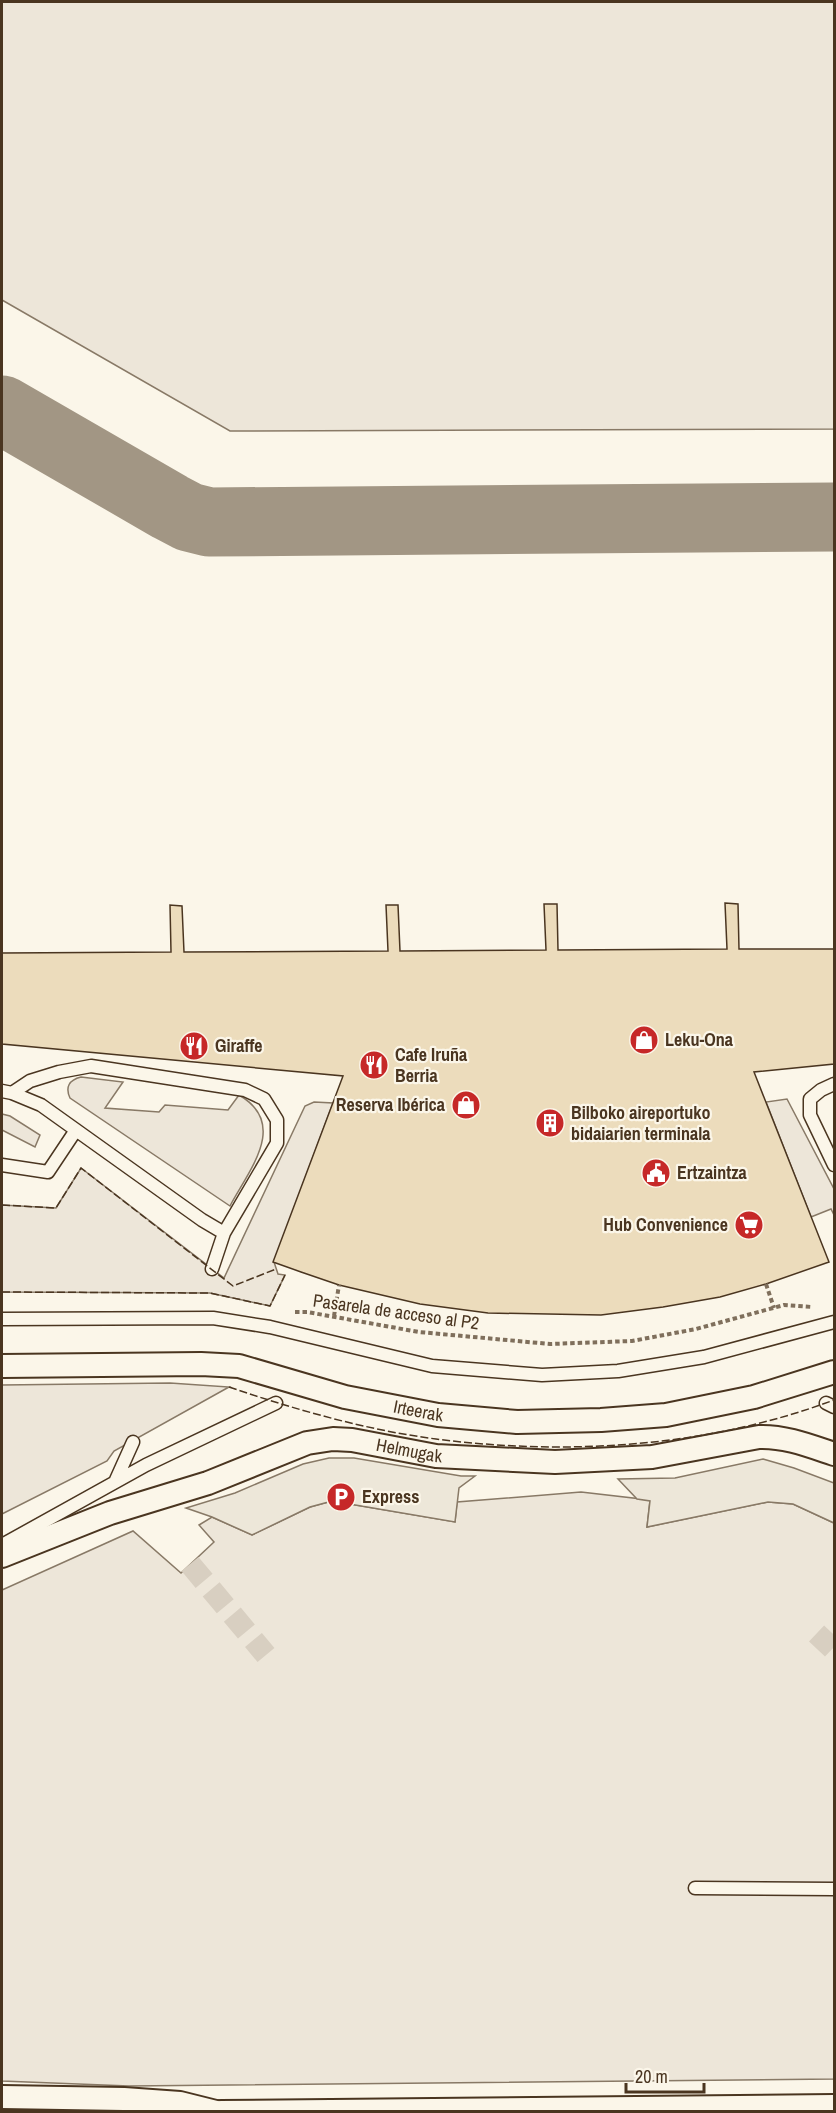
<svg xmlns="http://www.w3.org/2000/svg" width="836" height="2113" font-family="'Archivo Narrow',sans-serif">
  <rect width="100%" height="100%" fill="#fbf6e9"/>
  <path fill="#ede6d9" stroke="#887966" stroke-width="1.5" d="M2 2H834V429L230 431 2 300Z
    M81 1077 123 1082 105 1108 159 1112 165 1105 228 1110 239 1095C289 1124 249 1170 230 1206L70 1098C65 1087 69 1080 81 1077Z
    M787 1099 834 1189V1215L831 1209 811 1217 766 1102Z
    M314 1102 333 1103 274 1262 278 1274 285 1275 270 1306 210 1293 2 1292V1205L56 1208 81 1168 224 1278 305 1106Z
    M2 1114 10 1116 40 1135 35 1147 2 1130Z
    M170 1383 229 1387 114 1451 107 1461 2 1514V1385Z
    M581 1492 650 1500 647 1527 768 1502 793 1504 834 1523V2079L129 2086 2 2081V1590L133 1531 181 1573 214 1542 199 1525 212 1517 252 1535 310 1507 332 1501 455 1522 457 1502Z"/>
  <path fill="#ede7d9" stroke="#887966" stroke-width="1.5" d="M329 1458H354L461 1476H475L459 1488 455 1522 332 1501 310 1507 252 1535 212 1517 186 1508 235 1493 303 1464Z
    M763 1459 794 1468 834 1483V1523L793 1504 768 1502 647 1527 650 1501 637 1499 618 1479 675 1478Z"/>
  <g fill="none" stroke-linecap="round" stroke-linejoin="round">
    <path stroke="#a29684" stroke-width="69" d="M2 410 170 507 189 517 209 522 834 517"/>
  </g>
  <path fill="#ecdcbc" stroke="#4a3520" stroke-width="1.5" d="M725 903 738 904 739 949H834V1064L754 1072 829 1262 766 1284 720 1297 663 1307 601 1315 488 1313 420 1304 339 1285 301 1272 273 1262 343 1076 2 1044V953L171 952 170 905 182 906 184 952 388 951 386 905H398L400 951 546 950 544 904H557L558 950 727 949Z"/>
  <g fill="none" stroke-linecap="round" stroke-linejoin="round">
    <path stroke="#d8cfc1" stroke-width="22" stroke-dasharray="22 11" stroke-linecap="butt" d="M190 1564 266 1655
      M817 1649 834 1631"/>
    <g stroke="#4a3520" stroke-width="15">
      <path id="service" d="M834 1084 821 1090 810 1099V1115L834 1165
        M2 1091 12 1093 41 1105 202 1220 224 1233
        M12 1093 30 1081 59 1072 91 1066 245 1090 264 1099 277 1120V1143L224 1233 212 1269
        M2 1165 48 1172 76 1130
        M2 1319 213 1318 270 1327 432 1366 542 1375 618 1371 704 1357 834 1322
        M826 1403 834 1407
        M115 1482 133 1442
        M2 1545 146 1465 276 1403
        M695 1888 834 1889"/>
    </g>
    <g stroke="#4a3520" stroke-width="26">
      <g id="minor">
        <path id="s1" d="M2 1366 201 1364 239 1366 345 1397 438 1415 517 1422 601 1420 666 1415 754 1397 834 1372"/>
        <path id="s2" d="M2 1556 110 1513 208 1483 307 1443 333 1439 352 1440 436 1456 555 1462 652 1457 759 1437C785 1436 810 1446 834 1454"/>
        <path d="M2 2097 124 2099 180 2103 216 2112"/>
        <path d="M221 2112 834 2106"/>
      </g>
    </g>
    <path stroke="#7f6f5c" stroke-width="4" stroke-dasharray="4.5 3" stroke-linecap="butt" d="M766 1284 774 1308
      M295 1312H307L419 1332 550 1344 632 1341 696 1329 784 1305 812 1307
      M334 1316 339 1285"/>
    <use href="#service" stroke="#fbf6e9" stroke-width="12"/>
    <use href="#minor" stroke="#fbf6e9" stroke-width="22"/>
    <path stroke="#4a3520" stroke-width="1.5" stroke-dasharray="8 3" stroke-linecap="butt" d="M2 1205 56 1208 81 1168 233 1286 276 1269
      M2 1292 210 1293 270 1306 285 1275
      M229 1387C297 1410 366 1430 436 1439 569 1456 709 1447 834 1400"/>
  </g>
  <defs>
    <g id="shop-disc" transform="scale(1.5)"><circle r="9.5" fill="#c62828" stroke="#fbf6e9"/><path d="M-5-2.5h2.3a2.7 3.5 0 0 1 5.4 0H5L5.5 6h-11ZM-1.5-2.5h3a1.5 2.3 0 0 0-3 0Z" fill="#fff"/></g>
    <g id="restaurant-disc" transform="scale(1.5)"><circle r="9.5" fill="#c62828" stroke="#fbf6e9"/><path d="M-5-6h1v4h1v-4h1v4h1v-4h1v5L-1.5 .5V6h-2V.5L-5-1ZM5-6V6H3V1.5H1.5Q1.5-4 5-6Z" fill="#fff"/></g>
    <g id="building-disc" transform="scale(1.5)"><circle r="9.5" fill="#c62828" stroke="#fbf6e9"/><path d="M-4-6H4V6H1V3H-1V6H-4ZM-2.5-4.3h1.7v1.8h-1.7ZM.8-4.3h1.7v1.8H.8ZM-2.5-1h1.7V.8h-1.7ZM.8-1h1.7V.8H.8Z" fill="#fff"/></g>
    <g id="civic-disc" transform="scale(1.5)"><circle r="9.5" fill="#c62828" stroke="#fbf6e9"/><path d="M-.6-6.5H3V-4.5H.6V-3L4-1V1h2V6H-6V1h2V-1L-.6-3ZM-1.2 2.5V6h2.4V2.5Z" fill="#fff"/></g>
    <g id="supermarket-disc" transform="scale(1.5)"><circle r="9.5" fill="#c62828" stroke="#fbf6e9"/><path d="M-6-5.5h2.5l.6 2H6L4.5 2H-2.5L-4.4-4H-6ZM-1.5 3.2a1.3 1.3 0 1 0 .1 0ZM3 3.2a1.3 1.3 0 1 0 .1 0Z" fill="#fff"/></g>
    <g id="parking-disc" transform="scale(1.5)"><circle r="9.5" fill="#c62828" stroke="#fbf6e9"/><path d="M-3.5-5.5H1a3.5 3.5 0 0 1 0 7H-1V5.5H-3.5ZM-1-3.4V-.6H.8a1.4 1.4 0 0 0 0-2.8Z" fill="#fff"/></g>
  </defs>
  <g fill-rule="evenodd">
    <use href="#shop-disc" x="644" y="1040"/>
    <use href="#restaurant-disc" x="194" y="1046"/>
    <use href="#restaurant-disc" x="374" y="1065"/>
    <use href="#shop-disc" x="466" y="1105"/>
    <use href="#building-disc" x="550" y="1123"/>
    <use href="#civic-disc" x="656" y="1173"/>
    <use href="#supermarket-disc" x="749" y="1225"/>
    <use href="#parking-disc" x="341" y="1497"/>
  </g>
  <g text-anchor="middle" stroke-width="4.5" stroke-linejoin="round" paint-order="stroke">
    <g font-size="18" font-weight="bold" fill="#4a3520" stroke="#fbf6e9" text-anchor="start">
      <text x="665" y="1046">Leku-Ona</text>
      <text x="215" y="1052">Giraffe</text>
      <text x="395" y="1061">Cafe Iruña<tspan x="395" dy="21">Berria</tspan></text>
      <text x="445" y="1111" text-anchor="end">Reserva Ibérica</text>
      <text x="571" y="1119">Bilboko aireportuko<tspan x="571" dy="21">bidaiarien terminala</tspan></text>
      <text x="677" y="1179">Ertzaintza</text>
      <text x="728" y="1231" text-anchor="end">Hub Convenience</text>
      <text x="362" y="1503">Express</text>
    </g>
    <g font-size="18" fill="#4a3520" stroke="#fbf6e9">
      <text transform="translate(396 1312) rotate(8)" y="6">Pasarela de acceso al P2</text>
      <text dy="6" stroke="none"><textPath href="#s1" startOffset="422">Irteerak</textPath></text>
      <text dy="6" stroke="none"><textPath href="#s2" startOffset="429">Helmugak</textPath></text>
    </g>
  </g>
  <rect width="836" height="2113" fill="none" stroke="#4a3520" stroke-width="6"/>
  <path d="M626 2083v9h78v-9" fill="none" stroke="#4a3520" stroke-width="3"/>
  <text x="635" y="2083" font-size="18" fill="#4a3520" stroke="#fbf6e9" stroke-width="4.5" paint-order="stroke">20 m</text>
</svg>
